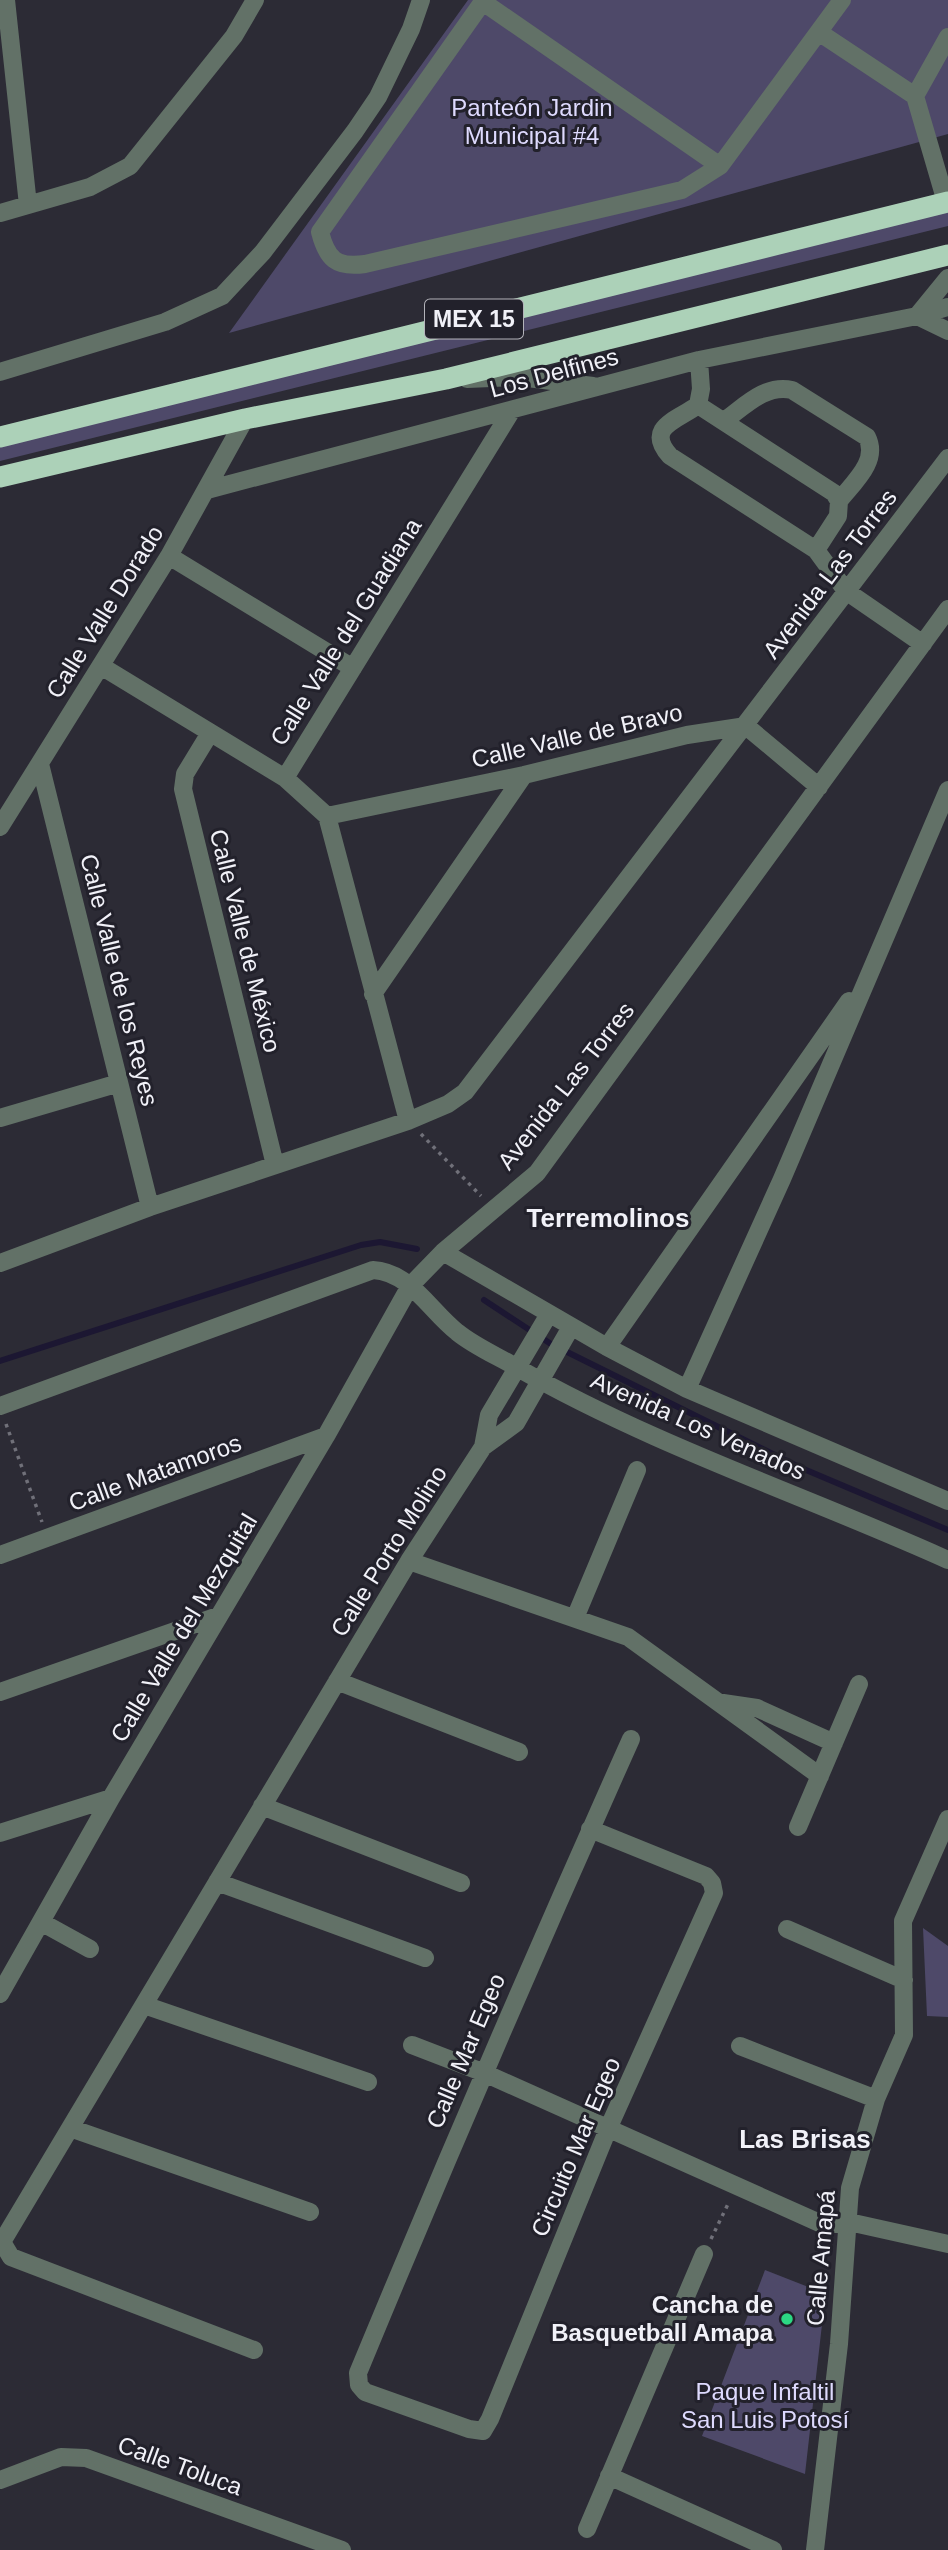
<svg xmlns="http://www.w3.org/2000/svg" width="948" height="2550" font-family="Arial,sans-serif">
  <rect width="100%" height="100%" fill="#2c2b35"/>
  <path fill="#4e4969" d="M468 0H948V134L229 333Z
    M948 208V226L0 461V441Z
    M923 1928 948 1946V2017L927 2016Z
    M765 2270 816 2290V2293L825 2298 805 2474 702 2436Z"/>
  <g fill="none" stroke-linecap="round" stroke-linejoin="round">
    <path stroke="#1c1732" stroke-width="6" d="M484 1300 551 1344 799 1467 948 1530
      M0 1361 361 1245 380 1242 417 1249"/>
    <path stroke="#707079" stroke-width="3.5" stroke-dasharray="3.5 5" stroke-linecap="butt" d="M421 1134 481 1196
      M6 1424 42 1522
      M711 2239 729 2202"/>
    <path stroke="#627167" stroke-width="18" d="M6 0 28 205
      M484 0 320 232C327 259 336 268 365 264L682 190 720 166 842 0
      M483 2 720 166
      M820 33 915 96
      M946 202 915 96 948 37
      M0 213 90 187 130 166 234 36 255 0
      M917 316 948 331
      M917 316 948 307
      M699 360 701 389 698 405C678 420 644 427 670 456L816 550 846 591 923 644
      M0 372 165 322 222 296 263 252 355 131 378 97 411 29 421 0
      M467 379 519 377 593 386
      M698 405 834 493 839 501 838 516 816 550
      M724 421C745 406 765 384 792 390L867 437C879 461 854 482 839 501
      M207 490 699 360 917 316 948 278
      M169 556 353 668
      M101 666 285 778
      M210 733 185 774 183 789 275 1165
      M40 764 150 1207
      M327 816 524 775 687 735 746 726 819 787
      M0 827 169 556 245 419
      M373 994 524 775
      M0 1118 119 1083
      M408 1121 327 816 285 778 512 410
      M443 1252 607 1347 687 1389 948 1501
      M0 1263 150 1207 408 1121 448 1104 465 1092 948 458
      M607 1347 849 1001
      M687 1389 782 1179 948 790
      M0 1406 373 1270C410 1272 430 1311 457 1332 474 1346 497 1356 516 1367 654 1446 804 1495 948 1560
      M483 1447 489 1415 549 1314
      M0 1555 326 1436
      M409 1561 628 1637 820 1776
      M575 1618 637 1470
      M337 1681 519 1752
      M0 1692 218 1616
      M723 1703 757 1708 834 1743
      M262 1806 461 1883
      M798 1827 859 1684
      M590 1829 706 1876 712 1883 714 1893 608 2129 490 2419 483 2431 469 2429 365 2392 359 2385 358 2373C446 2160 537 1949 631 1739
      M0 1833 111 1798
      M217 1882 425 1958
      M41 1922 90 1949
      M787 1929 904 1980
      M0 1994 111 1798 326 1436 410 1286 443 1252 537 1173 948 609
      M144 2005 368 2082
      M412 2045 482 2072 824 2225 849 2222 948 2244
      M740 2046 876 2099
      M70 2128 310 2212
      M254 2350 11 2257 2 2242 409 1561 483 1447 516 1423 571 1327
      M609 2476 773 2550
      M0 2480 61 2457 86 2458 342 2550
      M587 2529 704 2254
      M815 2550 839 2344 850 2188 876 2099 904 2035 903 1921 948 1819"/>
    <path stroke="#acd1b8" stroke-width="21" d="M0 437 948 202
      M0 477 245 419 446 379 948 255"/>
  </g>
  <circle fill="#2cd884" stroke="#22212b" stroke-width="2.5" cx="787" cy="2319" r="7"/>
  <g text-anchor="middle" stroke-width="6" stroke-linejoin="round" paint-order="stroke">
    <rect fill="#22212b" stroke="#b3b3ba" stroke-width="2" x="425" y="299.5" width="98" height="39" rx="5"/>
    <g font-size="23" font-weight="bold" fill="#f1f1f8">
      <text x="474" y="327">MEX 15</text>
    </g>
    <g font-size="24" fill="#dedafe" stroke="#22212b">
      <text x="532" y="116">Panteón Jardin<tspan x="532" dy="28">Municipal #4</tspan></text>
      <text x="765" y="2400">Paque Infaltil<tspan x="765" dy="28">San Luis Potosí</tspan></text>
    </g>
    <g font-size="24" fill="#f1f1f8" stroke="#22212b">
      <text transform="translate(554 373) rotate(-15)" y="8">Los Delfines</text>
      <text transform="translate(830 574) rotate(-53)" y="8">Avenida Las Torres</text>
      <text transform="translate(105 612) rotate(-58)" y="8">Calle Valle Dorado</text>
      <text transform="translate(346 632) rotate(-58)" y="8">Calle Valle del Guadiana</text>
      <text transform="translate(577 736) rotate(-13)" y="8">Calle Valle de Bravo</text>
      <text transform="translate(245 941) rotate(76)" y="8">Calle Valle de México</text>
      <text transform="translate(119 980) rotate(76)" y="8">Calle Valle de los Reyes</text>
      <text transform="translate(566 1086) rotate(-52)" y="8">Avenida Las Torres</text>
      <text transform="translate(698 1426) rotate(24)" y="8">Avenida Los Venados</text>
      <text transform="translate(155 1473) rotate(-20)" y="8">Calle Matamoros</text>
      <text transform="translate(389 1551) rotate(-58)" y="8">Calle Porto Molino</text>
      <text transform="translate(184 1628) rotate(-59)" y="8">Calle Valle del Mezquital</text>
      <text transform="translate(466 2051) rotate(-67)" y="8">Calle Mar Egeo</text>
      <text transform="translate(576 2147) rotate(-67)" y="8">Circuito Mar Egeo</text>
      <text transform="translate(821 2258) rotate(-85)" y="8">Calle Amapá</text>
      <text transform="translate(180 2466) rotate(20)" y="8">Calle Toluca</text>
    </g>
    <g font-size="24" font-weight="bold" fill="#f1f1f8" stroke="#22212b" text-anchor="end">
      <text x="773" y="2313">Cancha de<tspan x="773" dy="28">Basquetball Amapa</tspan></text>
    </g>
    <g font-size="26" font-weight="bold" fill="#f1f1f8" stroke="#22212b">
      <text x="608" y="1227">Terremolinos</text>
      <text x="805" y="2148">Las Brisas</text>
    </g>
  </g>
</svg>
